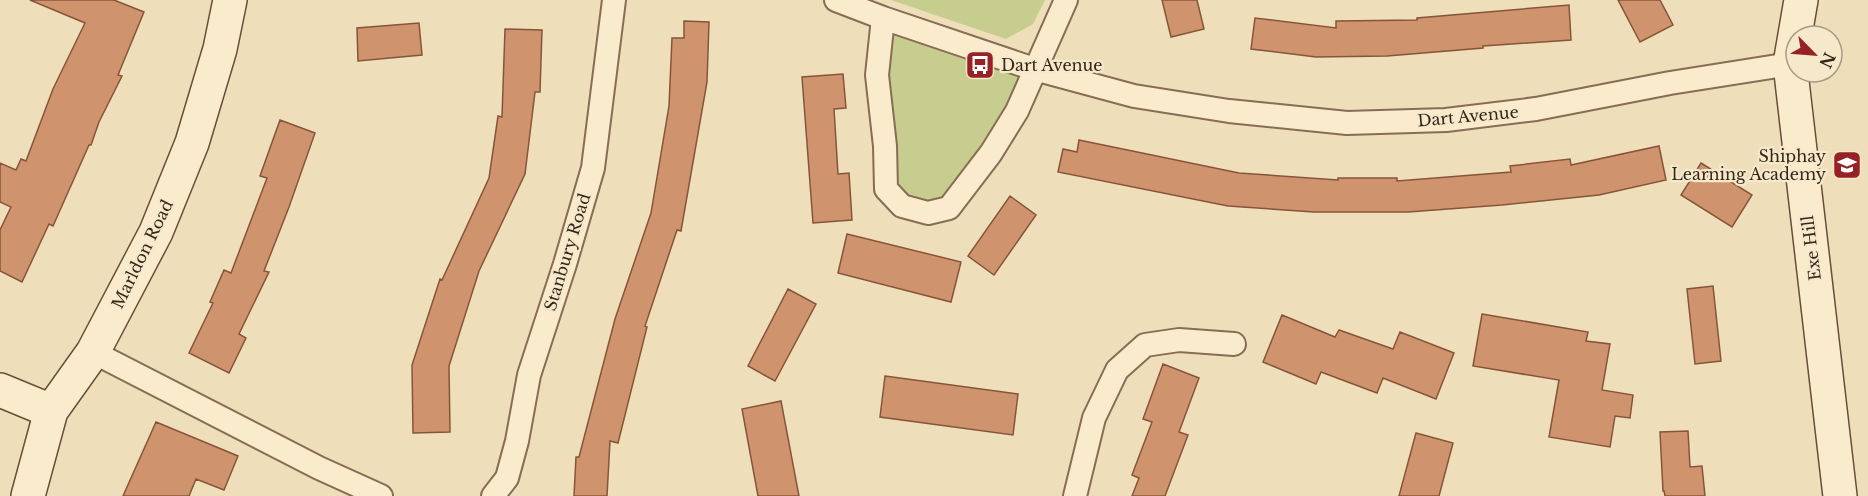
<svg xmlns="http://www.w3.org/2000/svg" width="1868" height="496" font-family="'Libre Baskerville',serif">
  <rect width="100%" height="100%" fill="#efdeba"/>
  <path fill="#c7cd8e" d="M891 0H1045L1033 24 1006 39Z
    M883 18 1034 69 991 153 928 213 886 189Z"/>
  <path fill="#cf946e" stroke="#865539" stroke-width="1.5" d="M30 0H114L144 12 118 75 122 76 99 122 91 145H89L53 226 49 224 22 282 0 271V230L11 207 0 202V163L16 170 21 159 26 161 53 89 85 23Z
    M1162 0H1197L1204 29 1171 37Z
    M1618 0H1660L1673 25 1640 42Z
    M1569 5 1571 40 1483 46V48L1387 56 1316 57 1251 49 1255 18 1336 28V21L1417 20V18Z
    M684 21 709 22 707 82 681 231 677 230 645 326 647 327 618 443 610 441 607 496H574L576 457H579L615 319 651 213 669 106 672 38H684Z
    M419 23 422 55 358 61 357 28Z
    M505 29 542 30 540 92H535L525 174 479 271 449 366 450 432 413 433 412 365 440 279 442 280 489 178 498 116 502 117Z
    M843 74 846 108 834 109 838 174 849 173 852 220 813 223 802 77Z
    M280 120 315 133 289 207 264 271 269 272 239 334 246 338 229 373 189 353 213 303 210 302 224 270 231 273 267 178 260 176Z
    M1079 140 1239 173 1338 180V178H1397V181L1511 172 1510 166 1570 159 1571 165 1659 146 1666 180 1599 195 1502 205 1408 212H1314L1228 206 1058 172 1063 149 1077 152Z
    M1701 163 1752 195 1732 227 1681 195Z
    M1010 196 1036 215 994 275 968 256Z
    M847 234 961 262 951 302 838 273Z
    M1713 286 1721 361 1695 364 1687 289Z
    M788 289 816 304 775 381 748 366Z
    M1482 314 1588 332 1586 341 1610 344 1602 390 1633 395 1630 418 1615 416 1610 447 1549 437 1559 380 1473 366Z
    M1282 315 1335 337 1339 330 1393 349 1400 332 1454 353 1436 399 1383 378 1377 393 1321 372 1316 384 1263 362Z
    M1163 364 1199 378 1179 432 1188 435 1165 496H1132L1139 478 1132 475 1152 422 1143 419Z
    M885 376 1018 394 1013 435 880 417Z
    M781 401 799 496H758L742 409Z
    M156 422 238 456 224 490 196 479 189 496H123Z
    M1688 431 1690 467 1702 466 1705 496H1665L1664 491H1663L1660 432Z
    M1416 433 1453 443 1439 496H1399Z"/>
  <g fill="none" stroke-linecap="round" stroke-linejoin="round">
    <g stroke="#866d54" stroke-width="26">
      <path id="street" d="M836 0 883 18 1034 69 1134 96 1229 111 1347 123 1446 120 1536 109 1670 83 1790 64
        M883 18 877 75 885 146 886 189 902 206 928 213 949 208 991 153 1017 111 1066 0
        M93 352 319 468 381 496
        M493 496 507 478 517 441 529 375 565 264 593 168 614 0
        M1075 496 1094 418 1117 370 1145 345 1179 340 1234 344"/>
    </g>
    <g stroke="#684e38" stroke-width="36">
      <path id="secondary" d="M1801 0 1790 64 1840 496
        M0 390 51 411
        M28 496 51 411 93 352 156 232 192 143 220 49 230 0"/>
    </g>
    <use href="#street" stroke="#faebcd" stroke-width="22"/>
    <use href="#secondary" stroke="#faebcd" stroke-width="33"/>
  </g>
  <defs>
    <g id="bus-square" transform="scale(1.5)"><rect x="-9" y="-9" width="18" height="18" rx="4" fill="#972226" stroke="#f6e8ca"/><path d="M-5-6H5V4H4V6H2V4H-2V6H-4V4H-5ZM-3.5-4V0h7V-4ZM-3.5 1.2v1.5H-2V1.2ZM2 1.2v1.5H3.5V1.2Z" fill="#fff"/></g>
    <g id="school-square" transform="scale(1.5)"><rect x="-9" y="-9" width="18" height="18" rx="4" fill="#972226" stroke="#f6e8ca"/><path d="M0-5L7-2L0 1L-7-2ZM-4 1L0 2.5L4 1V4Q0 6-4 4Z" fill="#fff"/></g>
  </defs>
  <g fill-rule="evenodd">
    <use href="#bus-square" x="980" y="65"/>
    <use href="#school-square" x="1847" y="165"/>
  </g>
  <g text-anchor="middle" stroke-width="4.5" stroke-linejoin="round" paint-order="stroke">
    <g font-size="16" fill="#34261a" stroke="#f6e8ca" text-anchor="start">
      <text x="1001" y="71">Dart Avenue</text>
      <text x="1826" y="162" text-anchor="end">Shiphay<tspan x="1826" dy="18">Learning Academy</tspan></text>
    </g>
    <g font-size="16" fill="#34261a" stroke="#f6e8ca">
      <text transform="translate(1468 116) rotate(-5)" y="6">Dart Avenue</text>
      <text transform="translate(1811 248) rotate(-97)" y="6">Exe Hill</text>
      <text transform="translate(567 252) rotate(-73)" y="6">Stanbury Road</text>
      <text transform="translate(142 254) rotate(-64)" y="6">Marldon Road</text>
    </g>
  </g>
  <g transform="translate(1814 54) rotate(115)"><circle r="28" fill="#f6e8ca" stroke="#a89a84" stroke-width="1.5"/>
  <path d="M0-4.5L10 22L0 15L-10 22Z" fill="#972226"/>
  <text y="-9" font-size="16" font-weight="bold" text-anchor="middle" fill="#34261a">N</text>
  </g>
</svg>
